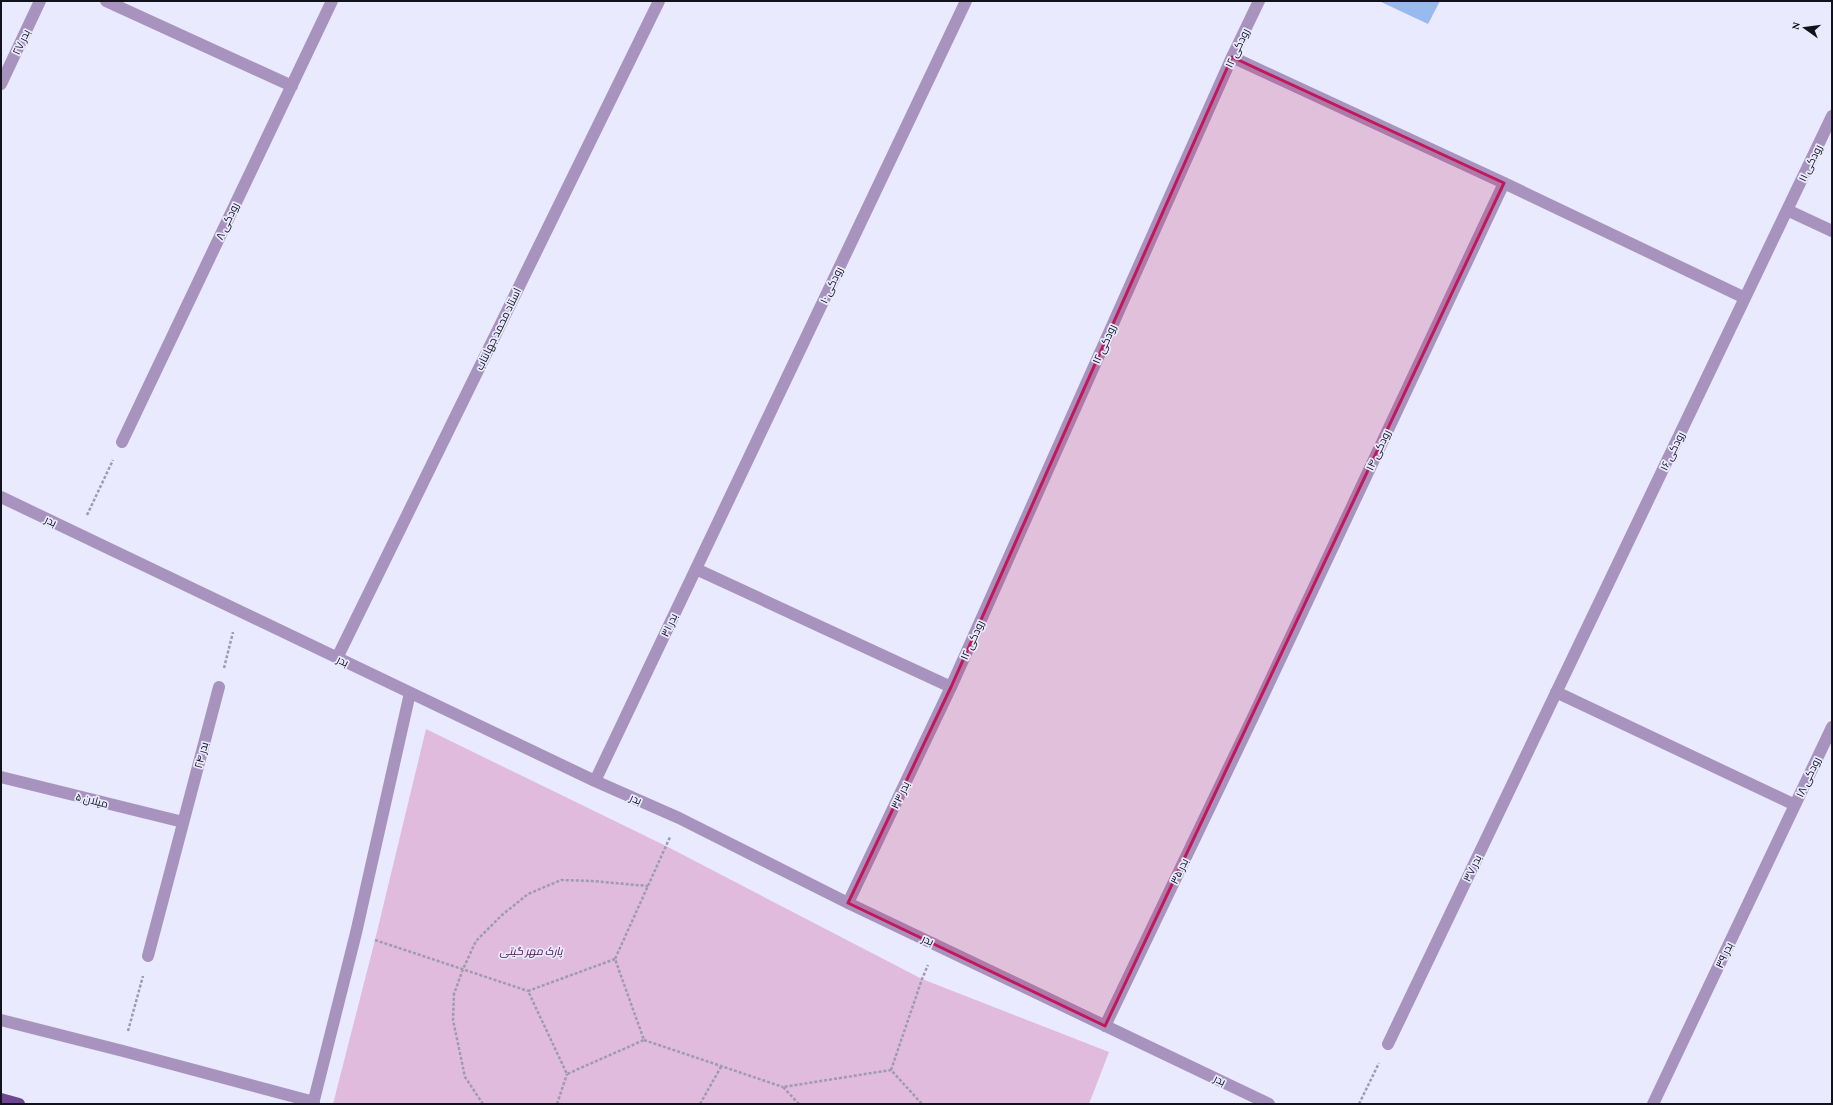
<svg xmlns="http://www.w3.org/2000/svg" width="1833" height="1105" font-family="'Crimson Pro',Cairo,serif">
  <rect width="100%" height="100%" fill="#e9eafd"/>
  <path fill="#e1bbdd" d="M426 729 666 846 922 979 1109 1052 1089 1104H333L375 940Z"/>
  <path fill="#99b9f1" d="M1379 1H1440L1428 24Z"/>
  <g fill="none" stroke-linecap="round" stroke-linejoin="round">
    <path stroke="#9c9cac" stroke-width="2.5" stroke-dasharray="3 2" stroke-linecap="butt" d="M87 515 113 460
      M224 668 233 632
      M375 940 528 991
      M615 959 528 991 567 1074 644 1040 615 959 670 837
      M128 1031 143 976
      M644 1040 783 1087
      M891 1070 922 979 928 965
      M483 1104 465 1077 453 1020 454 994 463 969 476 941 502 915 528 894 561 880 592 881 648 886
      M557 1104 567 1074
      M700 1104 722 1065
      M799 1104 783 1087 891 1070 922 1104
      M1359 1104 1379 1063"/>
    <path stroke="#a893be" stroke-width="12" d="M106 1 292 86
      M1232 57 1504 183 1745 298
      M1 84 40 1
      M1787 210 1832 231
      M122 442 332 1
      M1 497 595 781 679 818 848 903 1269 1104
      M696 569 951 687
      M337 658 659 1
      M1556 692 1795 805
      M1 777 183 822
      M595 781 966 1
      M848 903 951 687 1232 57 1259 1
      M148 956 219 687
      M1 1020 123 1051 314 1102
      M1105 1026 1253 717 1504 183
      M1388 1044 1832 116
      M313 1104 356 933 410 693
      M1653 1104 1832 727"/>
    <path stroke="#6f4693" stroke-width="12" d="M1 1099 19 1104"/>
  </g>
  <path fill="#c2185b" fill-opacity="0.2" stroke="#c2185b" stroke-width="3" stroke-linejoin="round" d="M1232 57 1504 183 1105 1026 848 903 951 687Z"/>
  <g text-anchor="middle" stroke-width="3.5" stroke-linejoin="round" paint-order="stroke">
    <g font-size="11" fill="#12121d" stroke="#e9eafd">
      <text transform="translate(21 42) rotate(-65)" y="4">بدر ۲۷</text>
      <text transform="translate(1237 48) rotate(-65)" y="4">رودکی ۱۲</text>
      <text transform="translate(1810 163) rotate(-64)" y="4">رودکی ۱۱</text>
      <text transform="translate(227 221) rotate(-65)" y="4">رودکی ۸</text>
      <text transform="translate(831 285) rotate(-65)" y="4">رودکی ۱۰</text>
      <text transform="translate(498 329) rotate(-64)" y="4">استاد محمد جهانتاب</text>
      <text transform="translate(1104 344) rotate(-66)" y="4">رودکی ۱۲</text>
      <text transform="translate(1378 450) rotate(-65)" y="4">رودکی ۱۴</text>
      <text transform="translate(1672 451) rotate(-64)" y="4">رودکی ۱۶</text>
      <text transform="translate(51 521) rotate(26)" y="4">بدر</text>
      <text transform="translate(669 625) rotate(-65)" y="4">بدر ۳۱</text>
      <text transform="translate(972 640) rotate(-66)" y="4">رودکی ۱۲</text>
      <text transform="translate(343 661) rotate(26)" y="4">بدر</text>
      <text transform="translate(201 755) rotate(-75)" y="4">بدر ۲۴</text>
      <text transform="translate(1808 777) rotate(-65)" y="4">رودکی ۱۸</text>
      <text transform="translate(900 795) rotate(-65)" y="4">بدر ۳۳</text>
      <text transform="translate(636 799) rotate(24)" y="4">بدر</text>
      <text transform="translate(92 800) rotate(14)" y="4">میلان ۵</text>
      <text transform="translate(1472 868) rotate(-64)" y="4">بدر ۳۷</text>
      <text transform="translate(1179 871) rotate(-64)" y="4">بدر ۳۵</text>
      <text transform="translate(928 940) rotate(25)" y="4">بدر</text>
      <text transform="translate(1724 955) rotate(-65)" y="4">بدر ۳۹</text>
      <text transform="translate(1220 1080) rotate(26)" y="4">بدر</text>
    </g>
    <g font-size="11" font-style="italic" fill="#4e114c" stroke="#e9eafd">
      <text x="531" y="955">پارک مهر گیتی</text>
    </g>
  </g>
  <rect width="1833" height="1105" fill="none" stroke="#12121d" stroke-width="4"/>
  <g transform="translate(1805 28) rotate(284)" stroke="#e9eafd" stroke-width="3" paint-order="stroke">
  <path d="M0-3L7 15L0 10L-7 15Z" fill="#12121d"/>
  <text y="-6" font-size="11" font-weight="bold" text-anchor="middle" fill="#12121d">N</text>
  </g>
</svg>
